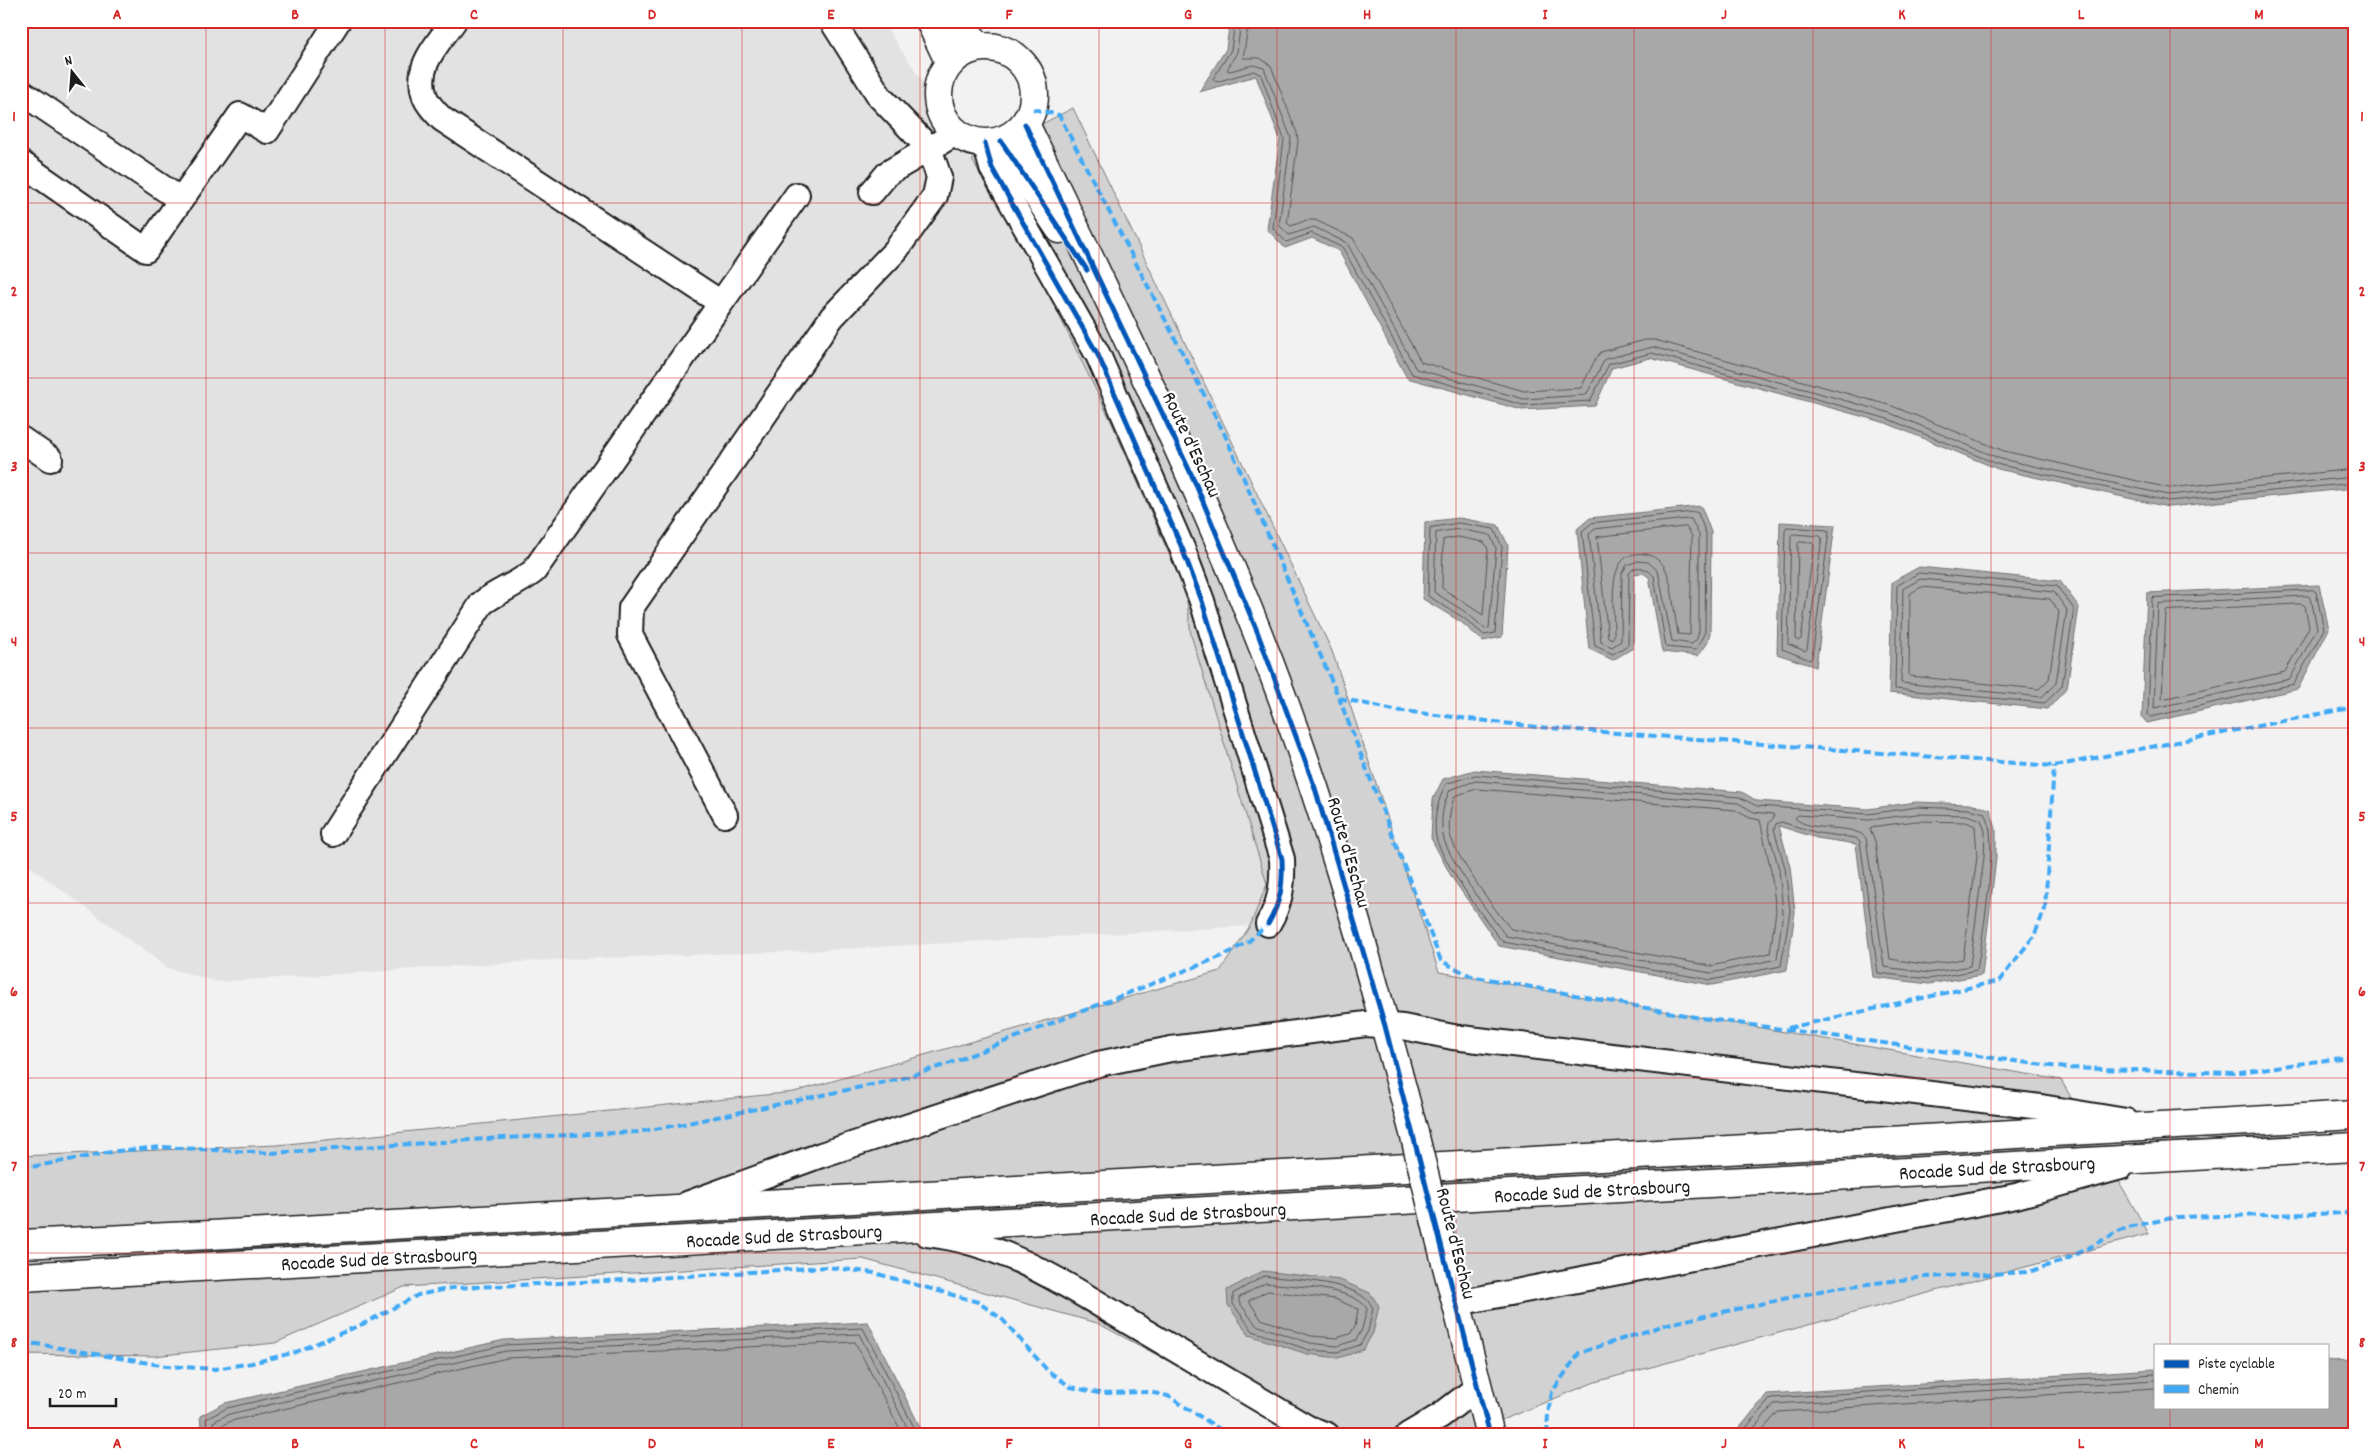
<svg xmlns="http://www.w3.org/2000/svg" width="2376" height="1456" font-family="Dekko,sans-serif">
  <rect width="100%" height="100%" fill="#f2f2f2"/>
  <filter id="ink" filterUnits="userSpaceOnUse"><feTurbulence type="fractalNoise" baseFrequency=".02" numOctaves="2"/><feDisplacementMap in="SourceGraphic" scale="10" xChannelSelector="R" yChannelSelector="G"/><feConvolveMatrix kernelMatrix="1 2 1 2 8 2 1 2 1" color-interpolation-filters="sRGB"/></filter>
  <g filter="url(#ink)">
    <path fill="#e2e2e2" d="M21 21H882L925 85 1029 254 1111 421 1186 593 1191 635 1267 884 1250 926 806 951 567 959 218 982 168 968 21 860Z"/>
    <path fill="#d2d2d2" stroke="#777" d="M1073 108 1332 651 1439 972 2061 1080 2149 1234 1595 1382 1465 1435H1308L1097 1323 863 1259 404 1287 275 1343 154 1356 21 1354V1156L277 1145 794 1092 1220 971 1250 926 1267 884 1191 635 1186 593 1111 421 1029 254 972 160Z"/>
    <path fill="#a8a8a8" stroke="#707070" d="M1230 21H2355V488L2168 507 1998 469 1886 423 1650 358 1612 368 1595 406 1522 410 1407 378 1339 251 1312 238 1285 248 1267 229 1280 139 1256 76 1199 92 1226 49Z
      M1701 506 1711 532 1710 633 1707 644 1698 656 1662 652 1649 577 1643 573 1634 574 1633 648 1613 660 1589 649 1577 529 1590 518Z
      M1459 518 1498 525 1508 545 1502 637 1483 641 1461 622 1423 599 1425 522Z
      M1780 522 1835 525 1816 667 1777 654Z
      M1919 567 2060 581 2079 607 2067 688 2048 709 1889 693 1892 582Z
      M2319 585 2329 629 2298 689 2147 723 2142 717 2147 593Z
      M1475 770 1742 792 1757 801 1868 809 1916 802 1969 804 1990 809 1996 829V858L1982 975 1929 984 1873 977 1856 844 1817 838 1779 826 1790 867 1795 912 1787 970 1712 985 1499 946 1451 876 1431 838 1433 799 1443 779Z
      M1263 1271 1340 1280 1370 1293 1379 1306 1373 1333 1363 1350 1338 1358 1307 1354 1249 1335 1228 1305 1227 1290Z
      M868 1322 924 1435H202L200 1416 225 1403 504 1340Z
      M2355 1360V1435H1734L1767 1394 2155 1369V1407H2327V1361Z"/>
    <g fill="none" stroke-linecap="round" stroke-linejoin="round">
      <path stroke="#545454" stroke-width="1" d="M1235 21 1231 50 1213 79 1216 82 1254 71 1261 75 1284 139 1273 228 1286 242 1312 233 1343 248 1412 374 1523 405 1590 401 1609 364 1652 353 1888 419 2000 465 2168 501 2355 483
        M1241 21 1237 52 1227 70 1230 71 1253 65 1264 68 1291 138 1279 225 1289 235 1314 227 1347 243 1416 369 1524 399 1586 395 1605 359 1653 347 1890 413 2001 459 2168 495 2355 477
        M1249 21 1243 58H1260L1271 66 1297 133 1298 141 1287 223 1291 226 1307 220H1315L1353 238 1421 362 1524 391 1581 388 1596 358 1601 352 1645 340H1655L1892 406 2004 451 2169 488 2355 469
        M1695 512 1698 513 1706 534 1705 632 1696 650 1666 647 1654 576C1647 568 1635 563 1629 574L1628 645 1613 654 1595 646 1582 531 1592 523Z
        M1691 519 1699 535V631L1697 639 1692 644 1672 641 1658 571 1648 562 1638 561 1627 565 1622 573 1621 641 1612 647 1601 642 1589 534 1595 529Z
        M1459 523 1494 529 1502 547 1495 633 1484 635 1464 618 1428 596 1430 528Z
        M1686 527 1692 536 1690 635 1678 634C1674 615 1673 586 1666 570 1663 562 1653 555 1645 554 1603 548 1615 610 1614 636L1612 639 1608 637 1597 537Z
        M1787 527 1827 530 1829 532 1812 657 1810 660 1782 649 1785 530Z
        M1459 529 1490 535 1496 548 1489 628 1485 629 1467 613 1434 592 1436 533Z
        M1793 534 1820 536 1822 538 1807 649 1805 651 1788 644 1791 536Z
        M1458 537 1484 542 1488 549 1483 615 1442 588 1443 540Z
        M1800 542 1812 543 1814 545 1801 639 1798 641 1796 639 1798 544Z
        M1919 573 2057 586 2074 609 2062 686 2045 703 1895 689 1897 586Z
        M1921 579 2054 592 2067 610 2056 683 2042 697 1901 683 1903 589Z
        M1922 587 2050 599 2059 612 2049 679 2039 689 1909 676 1910 594Z
        M2313 590 2316 592 2324 629 2294 684 2151 717 2148 715 2152 598Z
        M2308 596 2311 598 2317 628 2290 679 2154 708 2158 604Z
        M2302 604 2305 606 2309 627 2285 672 2162 699 2166 611Z
        M1476 775 1739 797 1757 806 1868 814 1917 807 1968 809 1985 813C2000 837 1982 939 1977 970L1929 979 1878 973 1860 841 1856 838 1818 833 1781 822 1776 824 1774 829 1785 868 1790 911 1781 966 1711 980 1503 942C1488 925 1440 858 1436 837 1433 820 1438 799 1446 784Z
        M1476 781 1738 803 1754 812 1773 814 1774 817 1769 823 1768 830 1779 869 1783 912 1777 959 1711 973 1506 936C1492 918 1445 855 1443 835 1440 820 1443 803 1450 790Z
        M1477 789 1735 810 1750 818 1760 820 1771 871 1776 911 1770 953 1711 966 1511 929C1496 912 1454 854 1450 834 1448 823 1450 806 1455 796Z
        M1917 814 1967 815 1981 820 1985 831 1984 857 1970 966 1929 973 1884 967 1866 838C1852 822 1811 834 1795 818L1798 815 1868 820Z
        M1917 821 1966 822 1975 826 1977 857 1963 959 1929 965 1890 959 1875 841 1870 829 1872 827Z
        M1265 1276C1293 1280 1360 1280 1373 1308L1368 1331 1360 1345 1337 1352 1309 1350 1253 1331 1233 1304V1294Z
        M1266 1283C1289 1286 1356 1287 1367 1309L1362 1329 1356 1340 1337 1346 1310 1343 1256 1325 1239 1302V1298Z
        M1268 1291 1335 1299 1358 1309 1355 1326 1350 1334 1336 1338 1311 1336 1261 1319 1249 1301Z
        M207 1435 206 1419 227 1408 505 1345 863 1328 918 1435
        M213 1435V1422L229 1414 506 1351 859 1334 911 1435
        M220 1435 221 1426 231 1421 507 1358 855 1342 903 1435
        M1740 1435 1771 1398 2155 1374
        M1748 1435 1774 1404 2155 1380
        M1758 1435 1778 1412 2155 1388"/>
      <g stroke="#1c1c1c" stroke-width="28">
        <path id="minor" d="M454 21C437 45 414 66 425 97 428 105 436 113 442 119L721 303 797 195
          M21 92 181 200
          M985 143 992 168 1098 355 1182 548 1202 601 1282 859C1283 884 1281 902 1268 924
          M21 163 146 250 240 115 267 131 338 21
          M872 192 888 173 956 133
          M21 439 50 459
          M725 815 630 635 631 608 832 317 896 250 935 196 939 177 929 148 880 97 832 21
          M333 834 482 603C498 591 518 584 534 571L721 303
          M687 1204 821 1155 1098 1064 1171 1049 1366 1024 1403 1027 1453 1037 2041 1107 2126 1121
          M927 1234C1004 1242 1070 1287 1134 1325 1192 1359 1250 1394 1308 1428L1327 1435
          M1457 1303 2016 1196 2121 1167
          M1408 1435 1440 1416 1478 1387"/>
      </g>
      <g stroke="#1c1c1c" stroke-width="31">
        <path id="major" d="M930 21 950 63
          M956 21 980 47
          M938 95a48 48 0 1 1 96 0a48 48 0 1 1-96 0Z
          M1025 124C1105 291 1187 457 1256 629 1322 793 1369 963 1414 1133
          M1001 141 1060 229
          M1439 1235 1490 1435"/>
      </g>
      <g stroke="#1c1c1c" stroke-width="31">
        <path id="highway" d="M21 1244 211 1235 2355 1115
          M21 1277 2355 1147"/>
      </g>
      <use href="#minor" stroke="#fff" stroke-width="24"/>
      <use href="#major" stroke="#fff" stroke-width="28"/>
      <use href="#highway" stroke="#fff" stroke-width="28"/>
      <g stroke="#1c1c1c" stroke-width="31" stroke-linecap="butt">
        <path id="major-bridge" d="M1414 1133 1439 1235"/>
      </g>
      <use href="#major-bridge" stroke="#fff" stroke-width="28"/>
      <path stroke="#3fa9f5" stroke-width="4" stroke-dasharray="8 4" stroke-linecap="butt" d="M1033 109 1059 115 1224 433 1339 698 1441 961 1471 976 1701 1018 2066 1068 2233 1073 2355 1056
        M1339 698 1394 710 1537 727 2054 766 2355 707
        M1788 1028 1999 981 2034 936 2045 909 2054 766
        M21 1169 117 1151 162 1147 271 1153 503 1138 638 1132 683 1124 900 1079 948 1064 1225 955 1249 941 1268 924
        M21 1344H37L166 1366 215 1369 252 1363 296 1352 365 1323 418 1295 452 1288 626 1280 827 1267 874 1273 978 1302 1003 1320 1048 1371 1071 1387 1098 1393 1149 1392 1168 1396 1229 1435
        M1547 1435 1548 1413 1552 1392 1579 1353 1668 1324 1834 1288 1925 1277 2029 1272 2069 1258 2128 1227 2177 1217 2355 1213"/>
      <g stroke="#fff" stroke-width="8">
        <path id="cycleway" d="M1025 124 1194 480 1257 631 1315 788 1385 1026 1490 1435
          M1001 141 1087 270
          M985 143 992 168 1098 355 1182 548 1202 601 1282 859C1283 884 1281 902 1268 924"/>
      </g>
      <use href="#cycleway" stroke="#0057b8" stroke-width="5"/>
    </g>
  </g>
  <path fill="none" stroke="#d62828" stroke-width="1" stroke-opacity="0.55" d="M206 21V1435M385 21V1435M563 21V1435M742 21V1435M920 21V1435M1099 21V1435M1277 21V1435M1456 21V1435M1634 21V1435M1813 21V1435M1991 21V1435M2170 21V1345M21 203H2355M21 378H2355M21 553H2355M21 728H2355M21 903H2355M21 1078H2355M21 1253H2355M2170 1407V1435"/>
  <g text-anchor="middle" stroke-width="4.5" stroke-linejoin="round" paint-order="stroke">
    <g font-size="20" fill="#1c1c1c" stroke="#fff">
      <text transform="translate(1193 444) rotate(65)" y="7">Route d'Eschau</text>
      <text transform="translate(1350 852) rotate(74)" y="7">Route d'Eschau</text>
      <text transform="translate(1997 1167) rotate(-3)" y="7">Rocade Sud de Strasbourg</text>
      <text transform="translate(1592 1190) rotate(-3)" y="7">Rocade Sud de Strasbourg</text>
      <text transform="translate(1188 1213) rotate(-3)" y="7">Rocade Sud de Strasbourg</text>
      <text transform="translate(784 1235) rotate(-3)" y="7">Rocade Sud de Strasbourg</text>
      <text transform="translate(1457 1243) rotate(76)" y="7">Route d'Eschau</text>
      <text transform="translate(379 1258) rotate(-3)" y="7">Rocade Sud de Strasbourg</text>
    </g>
  </g>
  <rect width="2376" height="1456" fill="none" stroke="#fff" stroke-width="55"/>
  <rect x="2154" y="1344" width="175" height="65" fill="#ffffff" stroke="#a4a4a4"/>
  <rect x="2164" y="1360" width="25" height="8" fill="#0057b8" stroke="#a4a4a4"/>
  <text x="2198" y="1368" font-size="15" fill="#1c1c1c">Piste cyclable</text>
  <rect x="2164" y="1385" width="25" height="8" fill="#3fa9f5" stroke="#a4a4a4"/>
  <text x="2198" y="1394" font-size="15" fill="#1c1c1c">Chemin</text>
  <g transform="translate(72 72) rotate(343)" stroke="#ffffff" stroke-width="4" paint-order="stroke">
  <path d="M0-4L9 19L0 12L-9 19Z" fill="#1c1c1c"/>
  <text y="-8" font-size="14" font-weight="bold" text-anchor="middle" fill="#1c1c1c">N</text>
  </g>
  <path d="M50 1398v8h66v-8" fill="none" stroke="#1c1c1c" stroke-width="2.5"/>
  <text x="58" y="1398" font-size="15" fill="#1c1c1c" stroke="#ffffff" stroke-width="4" paint-order="stroke">20 m</text>
  <rect x="28" y="28" width="2320" height="1400" fill="none" stroke="#d62828" stroke-width="2"/>
  <g font-size="16" text-anchor="middle" font-weight="bold" fill="#d62828">
    <text x="117" y="19">A</text>
    <text x="295" y="19">B</text>
    <text x="474" y="19">C</text>
    <text x="652" y="19">D</text>
    <text x="831" y="19">E</text>
    <text x="1009" y="19">F</text>
    <text x="1188" y="19">G</text>
    <text x="1367" y="19">H</text>
    <text x="1545" y="19">I</text>
    <text x="1724" y="19">J</text>
    <text x="1902" y="19">K</text>
    <text x="2081" y="19">L</text>
    <text x="2259" y="19">M</text>
    <text x="14" y="121">1</text>
    <text x="2362" y="121">1</text>
    <text x="14" y="296">2</text>
    <text x="2362" y="296">2</text>
    <text x="14" y="471">3</text>
    <text x="2362" y="471">3</text>
    <text x="14" y="646">4</text>
    <text x="2362" y="646">4</text>
    <text x="14" y="821">5</text>
    <text x="2362" y="821">5</text>
    <text x="14" y="996">6</text>
    <text x="2362" y="996">6</text>
    <text x="14" y="1171">7</text>
    <text x="2362" y="1171">7</text>
    <text x="14" y="1347">8</text>
    <text x="2362" y="1347">8</text>
    <text x="117" y="1448">A</text>
    <text x="295" y="1448">B</text>
    <text x="474" y="1448">C</text>
    <text x="652" y="1448">D</text>
    <text x="831" y="1448">E</text>
    <text x="1009" y="1448">F</text>
    <text x="1188" y="1448">G</text>
    <text x="1367" y="1448">H</text>
    <text x="1545" y="1448">I</text>
    <text x="1724" y="1448">J</text>
    <text x="1902" y="1448">K</text>
    <text x="2081" y="1448">L</text>
    <text x="2259" y="1448">M</text>
  </g>
</svg>
